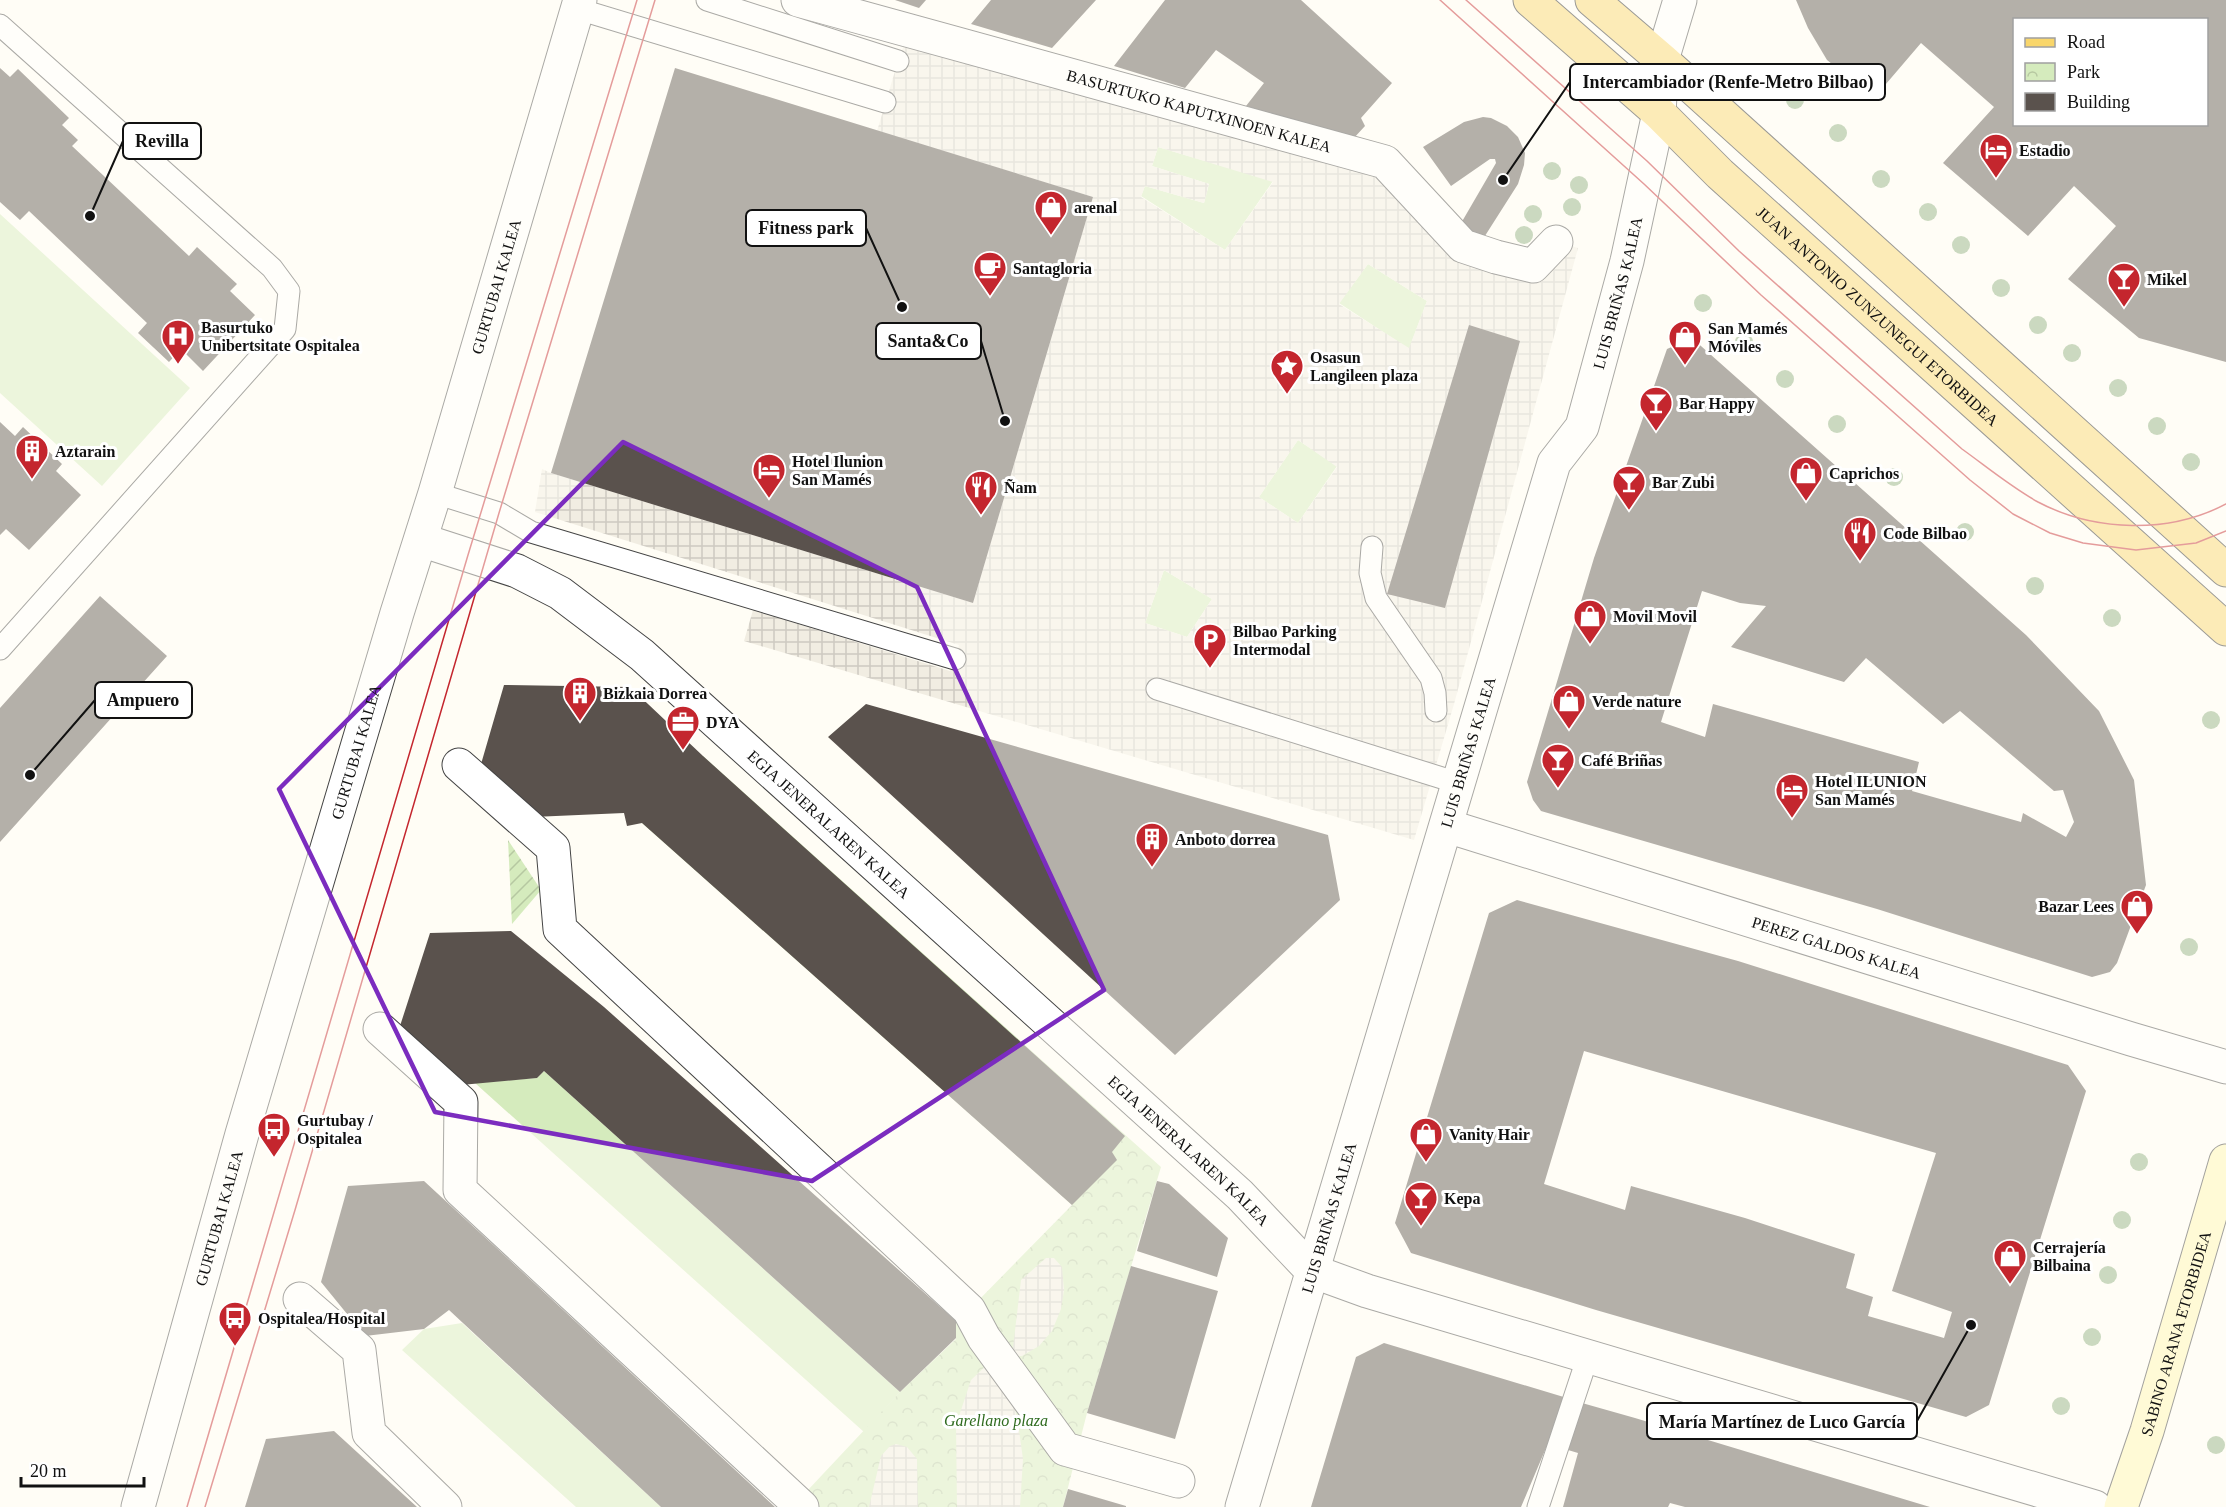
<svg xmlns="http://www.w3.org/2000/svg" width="2226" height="1507" font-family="'Times New Roman',serif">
  <defs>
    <pattern id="park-crowns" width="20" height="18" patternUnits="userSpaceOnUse" patternTransform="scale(1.5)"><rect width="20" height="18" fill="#d5ebbd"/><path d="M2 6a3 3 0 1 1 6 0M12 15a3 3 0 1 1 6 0" fill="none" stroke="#b6c8a1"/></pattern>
    <pattern id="garden-furrows" width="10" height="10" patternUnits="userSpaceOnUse" patternTransform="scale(1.5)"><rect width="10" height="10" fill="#d5ebbd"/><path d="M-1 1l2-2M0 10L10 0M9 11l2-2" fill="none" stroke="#b6c8a1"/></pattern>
    <pattern id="plaza-grid" width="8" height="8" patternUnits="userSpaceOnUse" patternTransform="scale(1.5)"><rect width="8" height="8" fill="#f1ede2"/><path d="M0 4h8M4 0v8" fill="none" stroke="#cecac1"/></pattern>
  </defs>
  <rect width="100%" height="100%" fill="#fffdf5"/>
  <path fill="#d5ebbd" d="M1158 147 1273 181 1225 250 1141 196 1145 186 1204 203 1209 184 1152 166Z
    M0 214 190 388 102 486 0 393Z
    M1368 264 1427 301 1409 349 1339 303Z
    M1298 440 1337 466 1298 523 1259 497Z
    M1164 570 1212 599 1187 637 1145 623Z
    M544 1071 900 1392 864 1432 475 1083 537 1078Z
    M462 1323 661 1507H576L402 1350 424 1329Z"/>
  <path fill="url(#park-crowns)" d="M703 756 1161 1167 1087 1413 1063 1507H792L900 1392 956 1339V1321L969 1310 1072 1205 642 823Z"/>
  <path fill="url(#garden-furrows)" d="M508 840 541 890 512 924Z"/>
  <path fill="url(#plaza-grid)" fill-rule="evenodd" d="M909 32 1385 162 1496 257 1556 242 1578 248 1454 704 1414 840 744 641 753 610 950 671 959 645 535 512 542 469 551 473 973 603 1093 197 877 131 898 61ZM1158 147 1273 182 1225 250 1141 197 1145 186 1204 203 1209 184 1152 166ZM1368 264 1427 301 1409 348 1339 304ZM1298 440 1337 467 1298 523 1259 497ZM1164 570 1212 599 1187 637 1145 623Z
    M1046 1258H1054L1062 1267 1064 1290 1061 1309 1052 1331 1039 1346 1022 1356H1012L1021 1280Z
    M990 1362 1013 1399 1018 1423 1023 1459 1020 1507H957L956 1425 971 1380Z
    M896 1444 907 1447 917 1459 918 1507H869L881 1456 890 1446Z"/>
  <path fill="#5a524d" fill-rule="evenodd" d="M895 0H926L919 8Z
    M991 0H1096L1052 48 971 24Z
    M1165 0H1301L1392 83 1361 118 1365 126 1353 139 1246 106 1264 83 1216 50 1185 88 1114 66Z
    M1796 0H2226V362L2139 338 2068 279 2116 226 2074 186 2028 236 1943 163 1994 107 1921 43 1874 98 1827 60 1808 28ZM2014 20H2206V124H2014Z
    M0 68 10 77 18 69 69 118 62 125 78 140 72 146 189 256 197 247 237 284 230 291 255 315 203 371 181 349 169 362 138 333 147 323 29 211 20 220 0 202Z
    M675 68 1093 197 973 603 551 473Z
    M1483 117 1491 118 1507 126 1518 137 1525 153 1524 165 1518 184 1483 239 1460 225 1496 163 1495 159H1490L1451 186 1423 147 1464 122Z
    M1469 325 1520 341 1445 608 1387 594Z
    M1692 338 2026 635 2099 711 2134 780 2146 885 2117 963 2110 972 2092 977 1877 909 1541 811 1533 800 1527 782 1594 558 1667 349ZM1702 591 1740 603 1766 606 1731 647 1844 682 1866 658 1943 724 1960 711 2054 791 2063 790 2074 822 2066 837 2023 813 2021 822 1912 791 1919 762 1713 704 1705 737 1661 722Z
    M0 422 15 436 23 427 62 464 56 471 81 495 29 550 6 529 0 535Z
    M100 596 167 656 0 842V708Z
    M504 685 630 687 703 756 1125 1136 1112 1152 1117 1160 1072 1205 642 823 627 826 624 813 533 817 479 771Z
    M866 704 1328 835 1340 900 1175 1055 828 737Z
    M1517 900 1738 961 2068 1065 2086 1091 1989 1405 1966 1417 1596 1310 1411 1253 1395 1223 1489 913ZM1584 1051 1936 1153 1892 1291 1952 1312 1944 1338 1868 1316 1873 1297 1846 1288 1855 1254 1745 1218 1631 1186 1625 1210 1544 1184Z
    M511 931 604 1007 956 1321V1338L900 1392 544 1071 537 1078 461 1085 400 1026 430 933Z
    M424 1181 502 1253 775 1507H661L449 1310 424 1329 365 1336 321 1282 348 1186Z
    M1157 1181 1169 1184 1228 1238 1217 1277 1137 1251Z
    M1131 1266 1218 1291 1175 1439 1087 1413Z
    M1384 1343 1567 1398 1521 1507H1311L1356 1357Z
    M1582 1403 1635 1418 1930 1507H1685L1670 1503 1668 1507H1563L1578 1453 1568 1450Z
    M334 1431 417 1507H245L266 1439Z
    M1068 1489 1126 1506V1507H1063Z"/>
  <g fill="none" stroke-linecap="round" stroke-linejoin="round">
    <g stroke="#444" stroke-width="23">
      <path id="lane" d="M707 0 898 61
        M578 9 885 102
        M0 25 272 268 289 291 285 329 0 649
        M435 493 499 513 531 532 955 659
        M1372 547 1370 573 1376 598 1431 678 1435 693 1436 711
        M1157 689 1458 783
        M1538 1507 1588 1356"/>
    </g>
    <g stroke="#444" stroke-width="35">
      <g id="street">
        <path id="s1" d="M798 0 1385 162 1463 246 1496 257 1533 266 1556 242"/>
        <path id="s2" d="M421 540 517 571 560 593 642 655 1240 1195 1312 1271 1367 1291 2095 1507"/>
        <path d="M459 765 553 848 560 929 969 1310 984 1338 1065 1449 1178 1481"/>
        <path id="s3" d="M1447 826 2131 1039 2226 1067"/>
        <path d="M380 1029 461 1102 460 1190 802 1507"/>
        <path d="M300 1299 359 1350 369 1433 445 1507"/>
        <path id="s4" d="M138 1507 242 1134 397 613 435 493 580 0"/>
        <path id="s5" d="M1242 1507 1554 463 1582 427 1627 261 1659 113 1662 60 1680 0"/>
      </g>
    </g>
    <g stroke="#333" stroke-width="35">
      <g id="secondary">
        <path id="s6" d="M2121 1507 2147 1431 2226 1161"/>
      </g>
    </g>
    <g stroke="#222" stroke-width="35">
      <g id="primary">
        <path id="s7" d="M1530 0 1659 113 1720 174 2226 629"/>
        <path d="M1592 0 1662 60 2226 570"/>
      </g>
    </g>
    <use href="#lane" stroke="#fff" stroke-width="21"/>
    <use href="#street" stroke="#fff" stroke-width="33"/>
    <use href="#secondary" stroke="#fff6b0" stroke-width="33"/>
    <use href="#primary" stroke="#f9d66b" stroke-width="33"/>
    <path stroke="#c4262e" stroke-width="1.5" d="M1440 0 1644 184 1761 295 1970 480 2013 514 2050 533 2083 543 2136 550 2196 543 2226 531
      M1466 0 1647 161 1739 251 1962 449C1987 467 2011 487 2038 502 2095 532 2169 534 2226 504
      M187 1507 468 555 637 0
      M205 1507 295 1210 499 513 655 0"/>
  </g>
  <g fill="#8dad7f">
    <circle cx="1795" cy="100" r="9"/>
    <circle cx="1838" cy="133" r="9"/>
    <circle cx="1552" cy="171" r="9"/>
    <circle cx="1881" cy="179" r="9"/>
    <circle cx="1579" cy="185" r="9"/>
    <circle cx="1572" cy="207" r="9"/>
    <circle cx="1928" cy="212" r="9"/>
    <circle cx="1533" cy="214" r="9"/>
    <circle cx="1524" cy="235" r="9"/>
    <circle cx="1961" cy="245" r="9"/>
    <circle cx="2001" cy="288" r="9"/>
    <circle cx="1703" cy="303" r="9"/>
    <circle cx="2038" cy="325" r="9"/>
    <circle cx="1744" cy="342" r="9"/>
    <circle cx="2072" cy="353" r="9"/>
    <circle cx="1785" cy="379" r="9"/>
    <circle cx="2118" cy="388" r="9"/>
    <circle cx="1837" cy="424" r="9"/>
    <circle cx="2157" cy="426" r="9"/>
    <circle cx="2191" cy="462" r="9"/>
    <circle cx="1894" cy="477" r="9"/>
    <circle cx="1965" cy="532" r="9"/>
    <circle cx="2035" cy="586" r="9"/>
    <circle cx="2112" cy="618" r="9"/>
    <circle cx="2211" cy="720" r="9"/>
    <circle cx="2189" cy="947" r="9"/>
    <circle cx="2139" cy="1162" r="9"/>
    <circle cx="2122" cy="1220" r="9"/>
    <circle cx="2108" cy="1275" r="9"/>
    <circle cx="2092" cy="1337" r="9"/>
    <circle cx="2061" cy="1406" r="9"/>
    <circle cx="2216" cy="1445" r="9"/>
  </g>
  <path d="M0 0H2226V1507H0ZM623 442 917 587 1104 990 812 1181 435 1112 279 789Z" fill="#fffdf5" fill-opacity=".55" fill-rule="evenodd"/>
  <path fill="none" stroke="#7b2cbf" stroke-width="4.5" stroke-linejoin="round" d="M623 442 917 587 1104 990 812 1181 435 1112 279 789Z"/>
  <defs>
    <g id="hotel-pin" transform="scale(1.725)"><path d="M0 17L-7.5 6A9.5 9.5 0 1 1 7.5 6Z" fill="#c4262e" stroke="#fff"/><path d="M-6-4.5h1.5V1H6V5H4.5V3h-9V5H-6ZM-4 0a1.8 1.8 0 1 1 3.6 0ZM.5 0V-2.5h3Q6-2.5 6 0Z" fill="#fff"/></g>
    <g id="shop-pin" transform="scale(1.725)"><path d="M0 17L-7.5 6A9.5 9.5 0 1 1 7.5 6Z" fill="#c4262e" stroke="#fff"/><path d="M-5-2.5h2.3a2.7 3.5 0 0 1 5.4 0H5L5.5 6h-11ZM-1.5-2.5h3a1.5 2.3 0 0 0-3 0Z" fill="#fff"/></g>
    <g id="cafe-pin" transform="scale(1.725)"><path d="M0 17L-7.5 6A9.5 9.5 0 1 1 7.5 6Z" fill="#c4262e" stroke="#fff"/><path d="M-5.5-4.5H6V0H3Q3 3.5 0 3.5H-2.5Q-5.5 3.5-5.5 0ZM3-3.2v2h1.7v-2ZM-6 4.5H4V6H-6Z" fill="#fff"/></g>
    <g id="bar-pin" transform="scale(1.725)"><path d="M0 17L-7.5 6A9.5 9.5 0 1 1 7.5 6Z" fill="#c4262e" stroke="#fff"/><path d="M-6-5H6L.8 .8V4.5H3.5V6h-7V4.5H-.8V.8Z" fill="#fff"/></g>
    <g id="hospital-pin" transform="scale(1.725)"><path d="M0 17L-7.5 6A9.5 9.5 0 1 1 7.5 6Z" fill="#c4262e" stroke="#fff"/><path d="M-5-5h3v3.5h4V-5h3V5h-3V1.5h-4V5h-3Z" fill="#fff"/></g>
    <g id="sight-pin" transform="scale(1.725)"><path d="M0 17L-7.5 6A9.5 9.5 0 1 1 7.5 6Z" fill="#c4262e" stroke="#fff"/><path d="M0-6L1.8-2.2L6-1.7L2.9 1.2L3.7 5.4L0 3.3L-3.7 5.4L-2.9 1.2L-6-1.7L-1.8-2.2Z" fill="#fff"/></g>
    <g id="building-pin" transform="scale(1.725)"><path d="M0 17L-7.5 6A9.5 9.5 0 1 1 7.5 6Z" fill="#c4262e" stroke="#fff"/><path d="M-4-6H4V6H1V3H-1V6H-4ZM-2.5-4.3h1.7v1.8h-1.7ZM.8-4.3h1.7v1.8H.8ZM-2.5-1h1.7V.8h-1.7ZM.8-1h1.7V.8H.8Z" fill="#fff"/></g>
    <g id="restaurant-pin" transform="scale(1.725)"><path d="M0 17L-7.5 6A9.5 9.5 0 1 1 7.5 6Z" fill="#c4262e" stroke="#fff"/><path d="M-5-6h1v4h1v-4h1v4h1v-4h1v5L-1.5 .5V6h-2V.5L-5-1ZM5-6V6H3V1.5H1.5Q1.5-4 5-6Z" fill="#fff"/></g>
    <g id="parking-pin" transform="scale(1.725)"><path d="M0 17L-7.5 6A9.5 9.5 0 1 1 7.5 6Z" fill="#c4262e" stroke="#fff"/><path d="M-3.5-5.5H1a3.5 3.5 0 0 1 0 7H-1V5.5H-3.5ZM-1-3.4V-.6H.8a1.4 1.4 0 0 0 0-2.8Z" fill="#fff"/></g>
    <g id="office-pin" transform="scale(1.725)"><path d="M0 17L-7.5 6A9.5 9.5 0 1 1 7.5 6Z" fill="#c4262e" stroke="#fff"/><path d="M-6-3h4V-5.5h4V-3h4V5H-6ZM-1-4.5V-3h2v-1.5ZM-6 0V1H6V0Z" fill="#fff"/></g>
    <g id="bus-pin" transform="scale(1.725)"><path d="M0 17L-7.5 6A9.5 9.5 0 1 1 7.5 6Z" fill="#c4262e" stroke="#fff"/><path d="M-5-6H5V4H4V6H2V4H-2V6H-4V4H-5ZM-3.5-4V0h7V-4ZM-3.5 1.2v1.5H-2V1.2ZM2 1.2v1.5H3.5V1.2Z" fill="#fff"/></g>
  </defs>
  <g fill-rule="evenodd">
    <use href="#hotel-pin" x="1996" y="150"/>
    <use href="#shop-pin" x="1051" y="207"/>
    <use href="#cafe-pin" x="990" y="268"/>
    <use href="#bar-pin" x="2124" y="279"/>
    <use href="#hospital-pin" x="178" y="336"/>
    <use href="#shop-pin" x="1685" y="337"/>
    <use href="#sight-pin" x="1287" y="366"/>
    <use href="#bar-pin" x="1656" y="403"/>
    <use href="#building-pin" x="32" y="451"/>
    <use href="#hotel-pin" x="769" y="470"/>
    <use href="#shop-pin" x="1806" y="473"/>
    <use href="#bar-pin" x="1629" y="482"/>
    <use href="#restaurant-pin" x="981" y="487"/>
    <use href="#restaurant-pin" x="1860" y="533"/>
    <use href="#shop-pin" x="1590" y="616"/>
    <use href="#parking-pin" x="1210" y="640"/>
    <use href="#building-pin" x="580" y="693"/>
    <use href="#shop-pin" x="1569" y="701"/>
    <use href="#office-pin" x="683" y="722"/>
    <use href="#bar-pin" x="1558" y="760"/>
    <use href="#hotel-pin" x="1792" y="790"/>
    <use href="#building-pin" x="1152" y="839"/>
    <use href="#shop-pin" x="2137" y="906"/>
    <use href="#bus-pin" x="274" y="1129"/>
    <use href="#shop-pin" x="1426" y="1134"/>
    <use href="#bar-pin" x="1421" y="1198"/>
    <use href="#shop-pin" x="2010" y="1256"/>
    <use href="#bus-pin" x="235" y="1318"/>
  </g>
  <g text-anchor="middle" stroke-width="6" stroke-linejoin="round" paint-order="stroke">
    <g font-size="16" fill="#111" stroke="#fff">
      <text dy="6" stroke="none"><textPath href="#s1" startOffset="416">BASURTUKO KAPUTXINOEN KALEA</textPath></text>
      <text dy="6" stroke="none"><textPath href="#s4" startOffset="1272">GURTUBAI KALEA</textPath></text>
      <text dy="6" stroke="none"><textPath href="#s5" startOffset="1274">LUIS BRIÑAS KALEA</textPath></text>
      <text dy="6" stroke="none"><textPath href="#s7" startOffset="470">JUAN ANTONIO ZUNZUNEGUI ETORBIDEA</textPath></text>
      <text dy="6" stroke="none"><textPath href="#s4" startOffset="786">GURTUBAI KALEA</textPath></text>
      <text dy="6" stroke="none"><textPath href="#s5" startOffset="788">LUIS BRIÑAS KALEA</textPath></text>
      <text dy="6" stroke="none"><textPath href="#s2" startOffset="504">EGIA JENERALAREN KALEA</textPath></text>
      <text dy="6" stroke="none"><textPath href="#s3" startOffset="408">PEREZ GALDOS KALEA</textPath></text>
      <text dy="6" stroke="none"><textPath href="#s2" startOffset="990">EGIA JENERALAREN KALEA</textPath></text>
      <text dy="6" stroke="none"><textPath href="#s5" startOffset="302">LUIS BRIÑAS KALEA</textPath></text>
      <text dy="6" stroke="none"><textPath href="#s4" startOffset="300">GURTUBAI KALEA</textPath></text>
      <text dy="6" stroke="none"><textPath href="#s6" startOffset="182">SABINO ARANA ETORBIDEA</textPath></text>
    </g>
    <g font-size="16" font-weight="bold" fill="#111" stroke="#fff" text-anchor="start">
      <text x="2019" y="156">Estadio</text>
      <text x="1074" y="213">arenal</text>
      <text x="1013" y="274">Santagloria</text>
      <text x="2147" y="285">Mikel</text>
      <text x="201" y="333">Basurtuko<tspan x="201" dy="18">Unibertsitate Ospitalea</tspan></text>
      <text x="1708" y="334">San Mamés<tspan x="1708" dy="18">Móviles</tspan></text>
      <text x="1310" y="363">Osasun<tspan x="1310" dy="18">Langileen plaza</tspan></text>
      <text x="1679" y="409">Bar Happy</text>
      <text x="55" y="457">Aztarain</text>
      <text x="792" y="467">Hotel Ilunion<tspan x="792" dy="18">San Mamés</tspan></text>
      <text x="1829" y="479">Caprichos</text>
      <text x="1652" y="488">Bar Zubi</text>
      <text x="1004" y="493">Ñam</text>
      <text x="1883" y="539">Code Bilbao</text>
      <text x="1613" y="622">Movil Movil</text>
      <text x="1233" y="637">Bilbao Parking<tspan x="1233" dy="18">Intermodal</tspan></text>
      <text x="603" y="699">Bizkaia Dorrea</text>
      <text x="1592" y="707">Verde nature</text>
      <text x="706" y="728">DYA</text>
      <text x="1581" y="766">Café Briñas</text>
      <text x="1815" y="787">Hotel ILUNION<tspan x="1815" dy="18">San Mamés</tspan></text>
      <text x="1175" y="845">Anboto dorrea</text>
      <text x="2114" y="912" text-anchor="end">Bazar Lees</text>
      <text x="297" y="1126">Gurtubay /<tspan x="297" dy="18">Ospitalea</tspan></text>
      <text x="1449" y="1140">Vanity Hair</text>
      <text x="1444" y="1204">Kepa</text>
      <text x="2033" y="1253">Cerrajería<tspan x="2033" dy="18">Bilbaina</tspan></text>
      <text x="258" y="1324">Ospitalea/Hospital</text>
    </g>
    <g font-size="16" font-style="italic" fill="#2f6b1f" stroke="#fff">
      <text x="996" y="1426">Garellano plaza</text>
    </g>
  </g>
  <path fill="none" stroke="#111" stroke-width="2" d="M1503 180L1570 82M90 216L123 141M902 307L866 228M1005 421L981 341M30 775L95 700M1971 1325L1917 1421"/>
  <g fill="#111" stroke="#fff" stroke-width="2">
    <circle cx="1503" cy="180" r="6"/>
    <circle cx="90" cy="216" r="6"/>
    <circle cx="902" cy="307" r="6"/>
    <circle cx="1005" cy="421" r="6"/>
    <circle cx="30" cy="775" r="6"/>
    <circle cx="1971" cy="1325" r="6"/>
  </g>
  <g fill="#fff" stroke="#111" stroke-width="2">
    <rect x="1570" y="64" width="315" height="36" rx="6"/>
    <rect x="123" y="123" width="78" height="36" rx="6"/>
    <rect x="746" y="210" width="120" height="36" rx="6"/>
    <rect x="876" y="323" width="105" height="36" rx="6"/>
    <rect x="95" y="682" width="97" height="36" rx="6"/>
    <rect x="1647" y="1403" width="270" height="36" rx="6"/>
  </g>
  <g font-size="18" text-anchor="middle" font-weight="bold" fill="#111">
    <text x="1728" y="88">Intercambiador (Renfe-Metro Bilbao)</text>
    <text x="162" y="147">Revilla</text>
    <text x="806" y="234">Fitness park</text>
    <text x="928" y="347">Santa&amp;Co</text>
    <text x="143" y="706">Ampuero</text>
    <text x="1782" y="1428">María Martínez de Luco García</text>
  </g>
  <rect x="2013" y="18" width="195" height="108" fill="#ffffff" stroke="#a0a0a0" stroke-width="1.5"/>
  <rect x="2025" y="38" width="30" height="9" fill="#f9d66b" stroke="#a0a0a0" stroke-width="1.5"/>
  <text x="2067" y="48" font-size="18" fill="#111111">Road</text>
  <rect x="2025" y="63" width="30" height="18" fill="url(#park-crowns)" stroke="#a0a0a0" stroke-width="1.5"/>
  <text x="2067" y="78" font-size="18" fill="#111111">Park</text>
  <rect x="2025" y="93" width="30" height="18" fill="#5a524d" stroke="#a0a0a0" stroke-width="1.5"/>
  <text x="2067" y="108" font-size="18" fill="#111111">Building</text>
  <path d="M21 1477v9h123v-9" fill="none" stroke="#111111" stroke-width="3"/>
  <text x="30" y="1477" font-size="18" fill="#111111" stroke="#ffffff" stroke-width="4.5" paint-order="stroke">20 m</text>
</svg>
